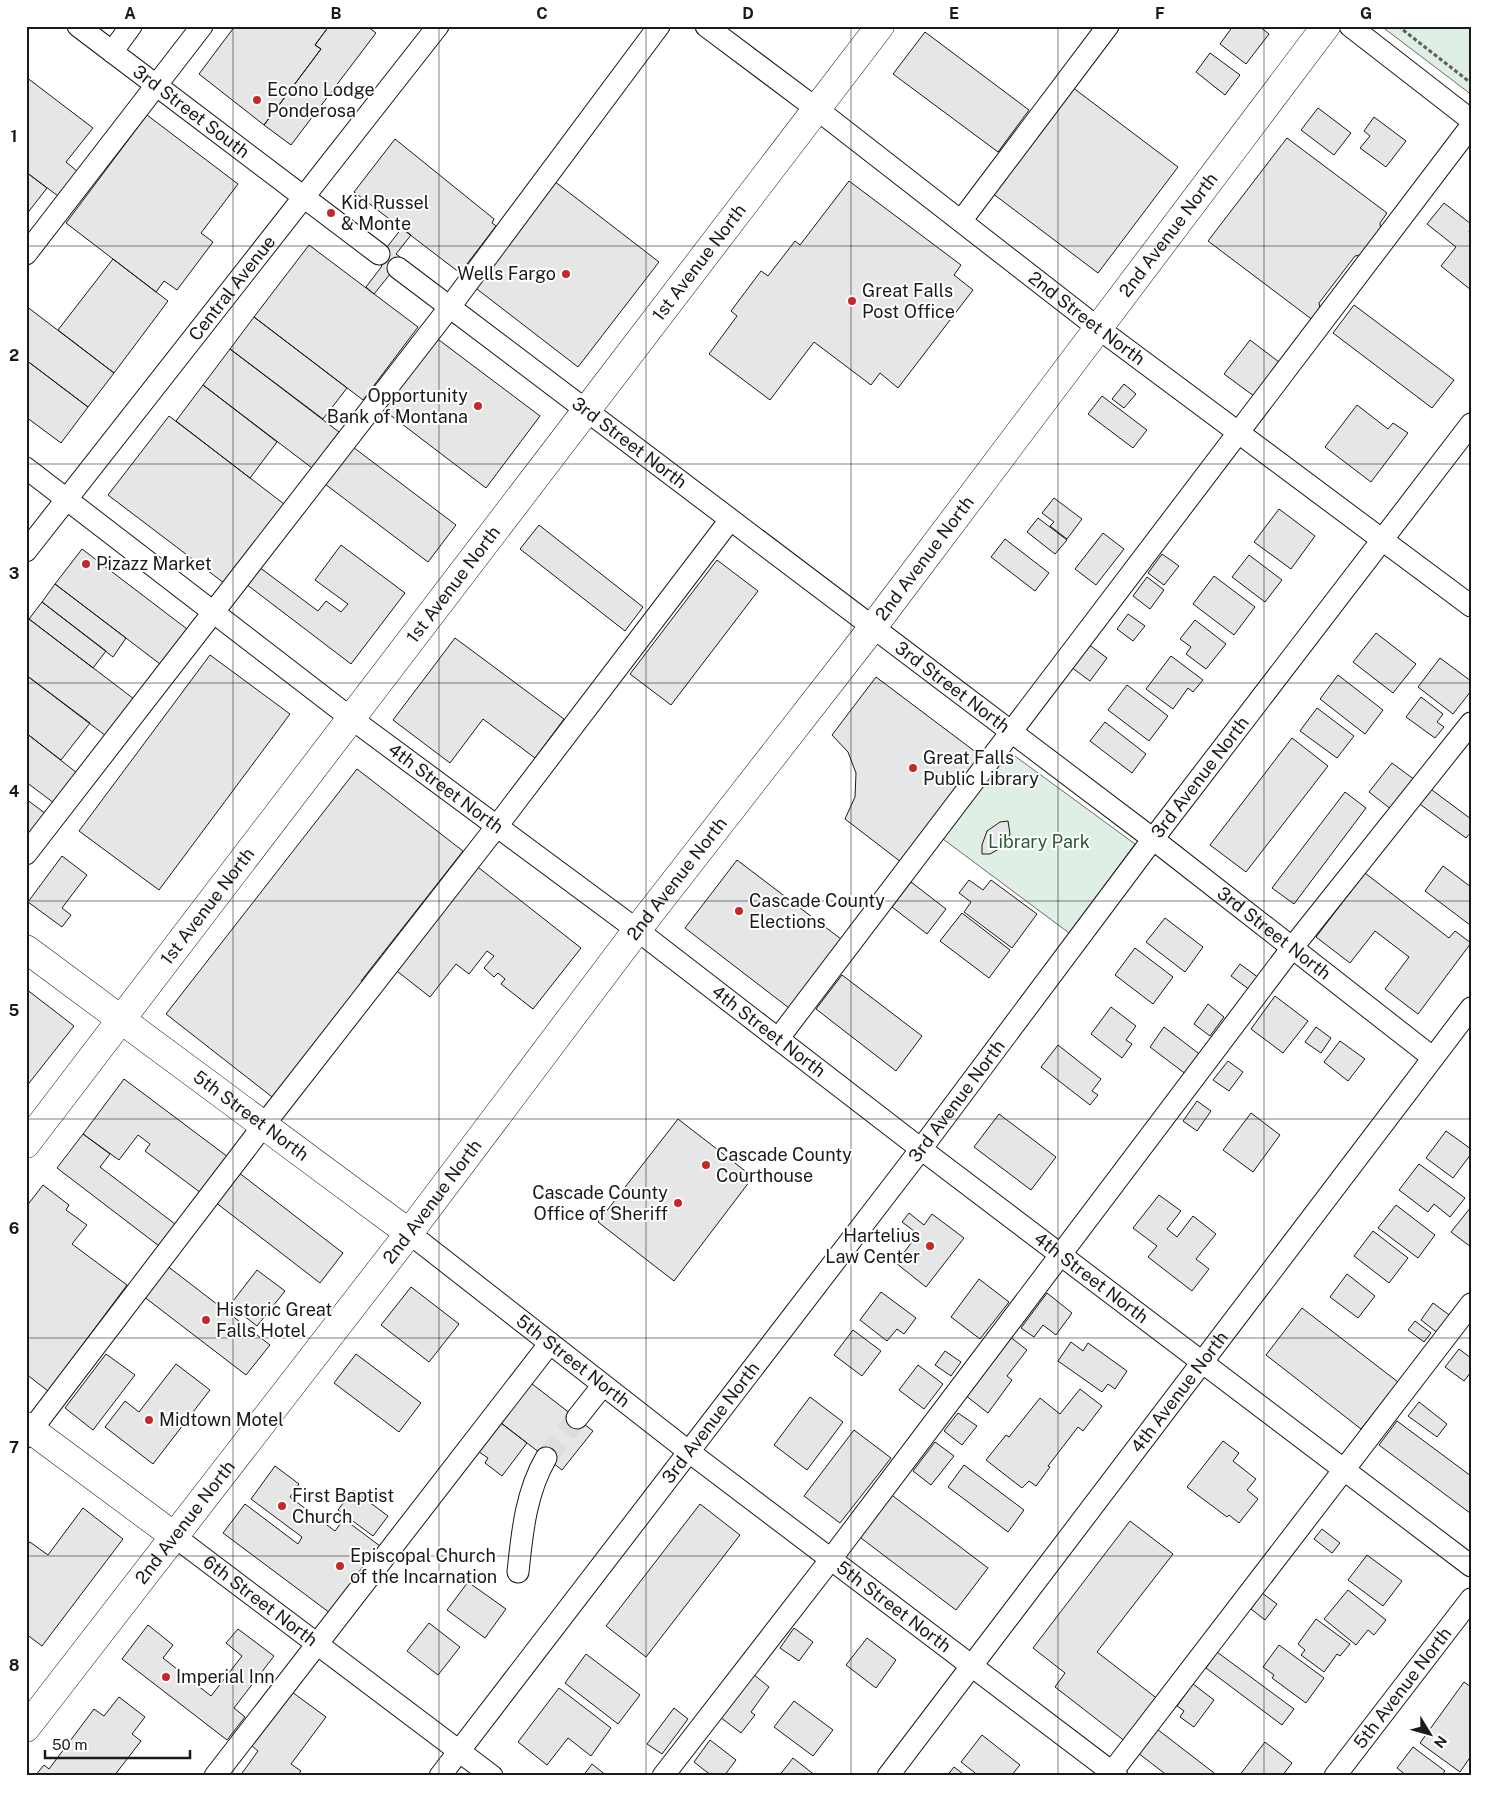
<svg xmlns="http://www.w3.org/2000/svg" width="1497" height="1802" font-family="'Public Sans',sans-serif">
  <rect width="100%" height="100%" fill="#fff"/>
  <path fill="#e0efe3" stroke="#6a6a6a" d="M1381 26H1471V95L1468 92Z
    M1008 751 1135 844 1069 933 943 839Z"/>
  <path fill="#e6e6e6" stroke="#1a1a1a" d="M235 26H329L315 45 321 49 264 125 199 74Z
    M329 26H367L376 33 291 145 264 125 321 49 315 45Z
    M1233 26H1259L1269 34 1246 64 1220 44Z
    M925 32 1029 110 998 152 893 74Z
    M1210 53 1240 75 1225 95 1196 72Z
    M26 77 93 128 66 162 77 171 58 196 26 172Z
    M1072 87 1178 167 1098 273 992 193Z
    M1318 108 1351 133 1334 155 1301 130Z
    M147 115 238 184 201 233 213 242 177 290 164 281 156 292 66 223Z
    M1374 117 1406 141 1386 167 1360 148 1370 136 1364 131Z
    M1287 138 1387 213 1380 223 1381 234 1366 254 1355 256 1319 303 1321 313 1314 321 1208 241Z
    M395 139 494 219 492 223 496 226 460 273 354 192Z
    M26 172 47 188 26 215Z
    M554 181 659 262 578 367 473 286Z
    M849 181 961 265 954 275 973 290 898 388 880 373 871 385 814 342 770 400 709 354 737 316 731 311 761 271 768 276 795 241 800 245Z
    M1444 203 1471 224 1469 232 1471 233V290L1441 266 1456 247 1427 224Z
    M402 228 411 235 396 254 404 260 391 273 374 294 366 287 382 266 374 260 385 246 387 247Z
    M309 245 418 327 363 400 254 317Z
    M113 259 168 301 114 373 58 330Z
    M1354 305 1454 380 1432 408 1333 333Z
    M26 306 114 373 88 407 26 360Z
    M254 317 347 388 323 419 230 349Z
    M435 337 540 416 486 488 381 408Z
    M1250 340 1283 365 1258 399 1224 374Z
    M230 349 339 432 312 468 203 385Z
    M26 360 88 407 61 443 26 417Z
    M1124 384 1136 394 1124 408 1112 399Z
    M203 385 277 442 250 478 176 421Z
    M1102 396 1147 430 1133 448 1088 414Z
    M1357 405 1388 429 1393 423 1408 433 1371 482 1325 447Z
    M169 416 284 504 224 583 108 495Z
    M349 444 456 525 428 562 321 481Z
    M1054 498 1082 519 1067 539 1050 526 1054 522 1042 513Z
    M1279 509 1315 536 1291 569 1254 542Z
    M1038 518 1067 540 1055 554 1027 532Z
    M539 525 643 607 625 631 520 549Z
    M1103 533 1124 549 1096 585 1075 569Z
    M1005 539 1049 573 1035 591 991 557Z
    M341 545 405 593 351 664 246 584 259 567 318 611 326 601 341 612 348 604 315 580Z
    M82 549 187 629 160 664 55 584Z
    M1162 554 1179 566 1164 585 1148 573Z
    M1249 555 1282 580 1265 602 1232 577Z
    M717 560 758 591 671 705 630 674Z
    M1214 576 1255 607 1234 635 1193 604Z
    M1147 577 1164 590 1150 609 1133 596Z
    M55 584 126 638 113 657 42 602Z
    M42 602 106 651 93 668 29 619Z
    M1128 614 1145 626 1133 641 1117 629Z
    M29 619 134 699 106 736 26 675V623Z
    M1195 620 1226 644 1206 669 1186 654 1191 647 1180 639Z
    M1376 633 1416 664 1393 693 1353 662Z
    M455 638 564 719 535 758 483 719 450 763 393 720Z
    M1088 644 1107 658 1090 681 1071 667Z
    M210 655 290 714 159 890 79 831Z
    M1171 656 1203 680 1193 692 1188 688 1173 709 1146 689Z
    M1440 658 1471 681V691L1453 714 1418 687Z
    M26 675 90 723 61 760 26 733Z
    M1338 675 1383 710 1365 734 1320 699Z
    M876 677 981 756 901 862 845 819 855 797 856 773 848 752 832 735Z
    M1127 685 1168 716 1149 741 1108 710Z
    M1421 697 1443 714 1437 722 1444 727 1435 738 1406 717Z
    M1317 708 1354 736 1337 758 1300 731Z
    M1105 722 1146 754 1132 773 1090 741Z
    M26 733 77 773 54 803 26 782Z
    M1292 738 1328 766 1246 872 1210 845Z
    M1392 763 1415 780 1392 810 1369 792Z
    M357 769 463 851 361 981 366 985 276 1100 166 1014Z
    M1428 787 1471 819V832L1466 838 1417 802Z
    M1345 792 1366 808 1294 904 1272 888Z
    M26 799 46 814 26 840Z
    M1008 821 1010 834 1004 846 990 854H982V845L987 831 1000 822Z
    M62 856 87 875 62 908 71 915 62 927 28 902Z
    M737 860 841 939 789 1008 685 928Z
    M474 864 581 948 533 1009 501 984 505 979 498 973 494 977 484 968 494 956 487 951 469 974 456 964 430 997 393 968Z
    M1443 866 1471 887 1470 925 1425 891Z
    M1365 873 1449 938 1455 931 1471 943 1418 1014 1385 989 1409 957 1375 931 1350 963 1316 937Z
    M969 880 983 890 991 880 1037 914 1012 948 964 912 971 902 959 893Z
    M911 882 946 909 927 934 892 907Z
    M962 913 1010 950 989 978 940 941Z
    M1165 918 1203 947 1185 972 1146 942Z
    M1135 948 1173 977 1153 1004 1115 975Z
    M1240 964 1259 978 1250 990 1231 976Z
    M842 975 922 1036 896 1071 816 1009Z
    M26 989 74 1026 26 1087Z
    M1275 996 1308 1021 1283 1053 1251 1029Z
    M1208 1004 1224 1017 1210 1036 1194 1024Z
    M1111 1007 1136 1026 1126 1040 1132 1044 1122 1058 1091 1034Z
    M1164 1027 1202 1056 1187 1075 1150 1047Z
    M1316 1027 1331 1038 1321 1053 1305 1042Z
    M1340 1041 1365 1059 1348 1081 1324 1062Z
    M1058 1045 1101 1079 1092 1091 1098 1095 1090 1105 1041 1067Z
    M1228 1061 1243 1072 1229 1091 1213 1080Z
    M124 1079 232 1160 205 1196 145 1151 150 1144 138 1135 119 1160 83 1134Z
    M1197 1101 1211 1111 1197 1131 1183 1121Z
    M1251 1113 1280 1135 1253 1172 1223 1150Z
    M999 1114 1056 1157 1031 1190 974 1147Z
    M678 1119 753 1177 674 1281 598 1222Z
    M1446 1131 1471 1149V1154L1453 1178 1426 1158Z
    M83 1134 110 1154 100 1167 179 1227 163 1249 57 1168Z
    M1419 1164 1465 1198 1450 1217 1434 1204 1428 1212 1399 1190Z
    M238 1172 343 1253 320 1283 215 1202Z
    M43 1185 69 1205 66 1210 87 1225 72 1244 127 1285 48 1391 26 1374V1354L29 1350 26 1348V1207Z
    M1159 1195 1181 1211 1167 1229 1177 1237 1193 1216 1216 1234 1196 1259 1209 1269 1192 1291 1148 1257 1157 1246 1133 1228Z
    M1396 1205 1435 1235 1418 1258 1378 1228Z
    M1471 1207V1247L1451 1232Z
    M909 1213 924 1225 932 1214 964 1238 926 1287 896 1263 918 1234 902 1222Z
    M1373 1231 1408 1258 1389 1283 1354 1256Z
    M166 1265 270 1345 246 1375 143 1296Z
    M257 1270 285 1291 257 1326 230 1305Z
    M1347 1274 1375 1296 1358 1318 1330 1297Z
    M979 1279 1009 1302 980 1339 951 1317Z
    M411 1287 459 1324 429 1362 381 1325Z
    M881 1292 916 1318 904 1334 897 1329 887 1341 860 1320Z
    M1047 1293 1072 1313 1056 1335 1043 1325 1034 1337 1021 1328Z
    M1433 1303 1452 1317 1439 1334 1421 1320Z
    M1302 1308 1398 1382 1361 1429 1266 1355Z
    M1415 1321 1431 1333 1424 1342 1408 1330Z
    M853 1330 881 1351 862 1376 834 1355Z
    M1009 1336 1027 1350 1007 1376 1012 1380 988 1413 965 1395Z
    M1071 1342 1083 1351 1088 1343 1127 1371 1115 1389 1108 1384 1102 1392 1058 1361Z
    M1459 1349 1471 1358V1372L1464 1381 1445 1367Z
    M945 1351 961 1362 951 1376 935 1365Z
    M106 1354 135 1375 93 1430 65 1408Z
    M356 1354 421 1403 399 1432 334 1383Z
    M176 1364 210 1390 153 1464 105 1427 125 1401 139 1412Z
    M918 1365 943 1384 924 1409 899 1390Z
    M527 1380 593 1431 562 1470 496 1419Z
    M1080 1389 1102 1406 1083 1431 1078 1427 1048 1466 1050 1467 1036 1486 1029 1481 1022 1488 986 1460 1006 1435 1009 1437 1040 1398 1060 1414Z
    M810 1397 843 1422 807 1470 774 1445Z
    M1419 1402 1447 1424 1437 1437 1408 1416Z
    M958 1413 977 1426 962 1445 944 1431Z
    M1397 1421 1471 1476 1470 1513 1379 1445Z
    M501 1423 527 1443 502 1476 485 1463 488 1458 479 1452Z
    M854 1430 891 1458 840 1523 804 1496Z
    M1223 1441 1239 1453 1233 1461 1256 1479 1247 1490 1258 1499 1239 1523 1229 1515 1227 1517 1187 1487Z
    M935 1442 954 1456 931 1485 913 1471Z
    M964 1465 1024 1510 1008 1532 948 1487Z
    M275 1466 299 1484 290 1497 335 1531 344 1519 380 1546 330 1613 223 1533 245 1504 298 1544 302 1537 251 1499Z
    M353 1490 388 1516 373 1536 338 1510Z
    M889 1493 988 1568 956 1610 857 1535Z
    M700 1504 740 1535 646 1657 606 1626Z
    M83 1508 123 1539 42 1646 26 1634V1547L30 1542 48 1555Z
    M1130 1521 1173 1554 1097 1652 1159 1700 1126 1742 1055 1687 1065 1673 1033 1648Z
    M1322 1529 1340 1543 1332 1553 1314 1539Z
    M1367 1555 1402 1581 1383 1606 1348 1580Z
    M468 1582 506 1609 485 1638 447 1610Z
    M1348 1590 1386 1620 1374 1635 1368 1630 1356 1645 1324 1619Z
    M1262 1593 1277 1604 1265 1620 1251 1609Z
    M1316 1619 1350 1644 1340 1656 1337 1654 1324 1672 1301 1655 1305 1650 1298 1644Z
    M429 1623 460 1647 438 1675 407 1651Z
    M148 1625 173 1645 163 1658 211 1696 242 1656 226 1643 238 1629 274 1656 234 1708 245 1717 227 1740 122 1659Z
    M794 1628 813 1642 799 1661 780 1648Z
    M867 1638 896 1660 876 1688 846 1665Z
    M1279 1645 1324 1678 1306 1703 1272 1678 1274 1675 1263 1667Z
    M1217 1652 1294 1709 1282 1725 1206 1668Z
    M586 1654 640 1695 618 1724 565 1683Z
    M753 1674 769 1687 751 1712 755 1715 741 1733 720 1717Z
    M1464 1682 1471 1687V1756L1460 1772 1420 1743Z
    M1193 1684 1214 1700 1194 1727 1180 1717 1184 1711 1177 1706Z
    M559 1688 611 1728 591 1756 568 1738 547 1765 518 1742Z
    M292 1692 326 1717 291 1764 301 1771 297 1776H240L258 1751 252 1746Z
    M119 1697 145 1717 132 1734 141 1741 114 1776H35L44 1765 49 1769 94 1709 104 1716Z
    M794 1701 833 1730 813 1756 774 1727Z
    M674 1708 688 1719 662 1754 647 1744Z
    M1157 1729 1218 1776H1168L1138 1753Z
    M982 1735 1020 1765 1011 1776H979L961 1762Z
    M710 1740 736 1760 724 1776H712L694 1762Z
    M1265 1742 1292 1763 1282 1776H1239Z
    M1413 1747 1445 1771 1441 1776H1407L1397 1768Z
    M793 1758 816 1776H779Z
    M592 1764 607 1776H583Z
    M954 1767 966 1776H947Z"/>
  <g fill="none" stroke-linecap="round" stroke-linejoin="round">
    <path stroke="#ddd" stroke-width="21" stroke-dasharray="21 11" stroke-linecap="butt" d="M546 1458 577 1418"/>
    <g stroke="#1a1a1a" stroke-width="23">
      <g id="minor">
        <path id="s1" d="M78 26 379 254"/>
        <path id="s2" d="M706 26 818 110 1098 328 1471 606"/>
        <path d="M1350 26 1471 120"/>
        <path d="M112 52 131 26"/>
        <path d="M961 221 1108 26"/>
        <path d="M26 254 202 26"/>
        <path id="s3" d="M398 268 1153 839 1432 1057"/>
        <path id="s4" d="M26 468 352 719 637 930 921 1149 1471 1566"/>
        <path id="s5" d="M26 551 438 26"/>
        <path d="M26 854 449 308 659 26"/>
        <path d="M778 1039 1471 126"/>
        <path id="s6" d="M409 1233 688 1451 1117 1776"/>
        <path d="M577 1418 603 1385"/>
        <path d="M26 1437 263 1126 497 826 730 520"/>
        <path id="s7" d="M174 1536 492 1776"/>
        <path d="M518 1572C522 1533 526 1492 546 1458"/>
        <path d="M215 1776 550 1343"/>
        <path id="s8" d="M440 1776 921 1149 1153 839 1471 424"/>
        <path d="M663 1776 831 1559 1292 948 1471 723"/>
        <path id="s9" d="M888 1776 1471 1008"/>
        <path d="M1109 1776 1471 1304"/>
        <path id="s10" d="M1335 1776 1471 1599"/>
      </g>
    </g>
    <g stroke="#1a1a1a" stroke-width="29">
      <g id="major">
        <path id="s11" d="M26 949 409 1233"/>
        <path id="s12" d="M26 1144 880 26"/>
        <path d="M26 1426 174 1536"/>
        <path id="s13" d="M26 1728 409 1233 637 930 873 627 1326 26"/>
      </g>
    </g>
    <path stroke="#5f5f5f" stroke-width="3" stroke-dasharray="4 2.5" stroke-linecap="butt" d="M1398 26 1471 83"/>
    <use href="#minor" stroke="#fff" stroke-width="21"/>
    <use href="#major" stroke="#fff" stroke-width="28"/>
  </g>
  <path fill="none" stroke="#1a1a1a" stroke-width="1" stroke-opacity="0.55" d="M233 26V1776M439 26V1776M646 26V1776M851 26V1776M1058 26V1776M1264 26V1776M26 246H1471M26 464H1471M26 683H1471M26 901H1471M26 1119H1471M26 1338H1471M26 1556H1471"/>
  <g fill="#c62828" stroke="#fff" stroke-width="2">
    <circle cx="257" cy="100" r="5"/>
    <circle cx="331" cy="213" r="5"/>
    <circle cx="566" cy="274" r="5"/>
    <circle cx="852" cy="301" r="5"/>
    <circle cx="478" cy="406" r="5"/>
    <circle cx="86" cy="564" r="5"/>
    <circle cx="913" cy="768" r="5"/>
    <circle cx="739" cy="911" r="5"/>
    <circle cx="706" cy="1165" r="5"/>
    <circle cx="678" cy="1203" r="5"/>
    <circle cx="930" cy="1246" r="5"/>
    <circle cx="206" cy="1320" r="5"/>
    <circle cx="149" cy="1420" r="5"/>
    <circle cx="282" cy="1506" r="5"/>
    <circle cx="340" cy="1566" r="5"/>
    <circle cx="166" cy="1677" r="5"/>
  </g>
  <g text-anchor="middle" stroke-width="4" stroke-linejoin="round" paint-order="stroke">
    <g font-size="18" fill="#1a1a1a" stroke="#fff" text-anchor="start">
      <text x="267" y="96">Econo Lodge<tspan x="267" dy="21">Ponderosa</tspan></text>
      <text x="341" y="209">Kid Russel<tspan x="341" dy="21">&amp; Monte</tspan></text>
      <text x="556" y="280" text-anchor="end">Wells Fargo</text>
      <text x="862" y="297">Great Falls<tspan x="862" dy="21">Post Office</tspan></text>
      <text x="468" y="402" text-anchor="end">Opportunity<tspan x="468" dy="21">Bank of Montana</tspan></text>
      <text x="96" y="570">Pizazz Market</text>
      <text x="923" y="764">Great Falls<tspan x="923" dy="21">Public Library</tspan></text>
      <text x="749" y="907">Cascade County<tspan x="749" dy="21">Elections</tspan></text>
      <text x="716" y="1161">Cascade County<tspan x="716" dy="21">Courthouse</tspan></text>
      <text x="668" y="1199" text-anchor="end">Cascade County<tspan x="668" dy="21">Office of Sheriff</tspan></text>
      <text x="920" y="1242" text-anchor="end">Hartelius<tspan x="920" dy="21">Law Center</tspan></text>
      <text x="216" y="1316">Historic Great<tspan x="216" dy="21">Falls Hotel</tspan></text>
      <text x="159" y="1426">Midtown Motel</text>
      <text x="292" y="1502">First Baptist<tspan x="292" dy="21">Church</tspan></text>
      <text x="350" y="1562">Episcopal Church<tspan x="350" dy="21">of the Incarnation</tspan></text>
      <text x="176" y="1683">Imperial Inn</text>
    </g>
    <g font-size="18" fill="#1a1a1a" stroke="#fff">
      <text dy="6" stroke="none"><textPath href="#s1" startOffset="142">3rd Street South</textPath></text>
      <text dy="6" stroke="none"><textPath href="#s13" startOffset="1880">2nd Avenue North</textPath></text>
      <text dy="6" stroke="none"><textPath href="#s12" startOffset="1109">1st Avenue North</textPath></text>
      <text dy="6" stroke="none"><textPath href="#s5" startOffset="334">Central Avenue</textPath></text>
      <text dy="6" stroke="none"><textPath href="#s2" startOffset="480">2nd Street North</textPath></text>
      <text dy="6" stroke="none"><textPath href="#s3" startOffset="290">3rd Street North</textPath></text>
      <text dy="6" stroke="none"><textPath href="#s13" startOffset="1475">2nd Avenue North</textPath></text>
      <text dy="6" stroke="none"><textPath href="#s12" startOffset="704">1st Avenue North</textPath></text>
      <text dy="6" stroke="none"><textPath href="#s3" startOffset="695">3rd Street North</textPath></text>
      <text dy="6" stroke="none"><textPath href="#s8" startOffset="1255">3rd Avenue North</textPath></text>
      <text dy="6" stroke="none"><textPath href="#s4" startOffset="528">4th Street North</textPath></text>
      <text dy="6" stroke="none"><textPath href="#s13" startOffset="1070">2nd Avenue North</textPath></text>
      <text dy="6" stroke="none"><textPath href="#s12" startOffset="299">1st Avenue North</textPath></text>
      <text dy="6" stroke="none"><textPath href="#s3" startOffset="1100">3rd Street North</textPath></text>
      <text dy="6" stroke="none"><textPath href="#s4" startOffset="932">4th Street North</textPath></text>
      <text dy="6" stroke="none"><textPath href="#s8" startOffset="850">3rd Avenue North</textPath></text>
      <text dy="6" stroke="none"><textPath href="#s11" startOffset="280">5th Street North</textPath></text>
      <text dy="6" stroke="none"><textPath href="#s13" startOffset="665">2nd Avenue North</textPath></text>
      <text dy="6" stroke="none"><textPath href="#s4" startOffset="1338">4th Street North</textPath></text>
      <text dy="6" stroke="none"><textPath href="#s6" startOffset="208">5th Street North</textPath></text>
      <text dy="6" stroke="none"><textPath href="#s9" startOffset="482">4th Avenue North</textPath></text>
      <text dy="6" stroke="none"><textPath href="#s8" startOffset="445">3rd Avenue North</textPath></text>
      <text dy="6" stroke="none"><textPath href="#s13" startOffset="260">2nd Avenue North</textPath></text>
      <text dy="6" stroke="none"><textPath href="#s7" startOffset="108">6th Street North</textPath></text>
      <text dy="6" stroke="none"><textPath href="#s6" startOffset="612">5th Street North</textPath></text>
      <text dy="6" stroke="none"><textPath href="#s10" startOffset="111">5th Avenue North</textPath></text>
    </g>
    <g font-size="18" fill="#2b5a34" stroke="#fff">
      <text x="1039" y="848">Library Park</text>
    </g>
  </g>
  <rect width="1497" height="1802" fill="none" stroke="#ffffff" stroke-width="55"/>
  <g transform="translate(1430 1734) rotate(127)" stroke="#ffffff" stroke-width="4" paint-order="stroke">
  <path d="M0-4L9 19L0 12L-9 19Z" fill="#1a1a1a"/>
  <text y="-8" font-size="14" font-weight="bold" text-anchor="middle" fill="#1a1a1a">N</text>
  </g>
  <path d="M45 1750v8h145v-8" fill="none" stroke="#1a1a1a" stroke-width="2.5"/>
  <text x="52" y="1750" font-size="15" fill="#1a1a1a" stroke="#ffffff" stroke-width="4" paint-order="stroke">50 m</text>
  <rect x="28" y="28" width="1442" height="1746" fill="none" stroke="#1a1a1a" stroke-width="2"/>
  <g font-size="16" text-anchor="middle" font-weight="bold" fill="#1a1a1a">
    <text x="130" y="19">A</text>
    <text x="336" y="19">B</text>
    <text x="542" y="19">C</text>
    <text x="748" y="19">D</text>
    <text x="954" y="19">E</text>
    <text x="1160" y="19">F</text>
    <text x="1366" y="19">G</text>
    <text x="14" y="142">1</text>
    <text x="14" y="361">2</text>
    <text x="14" y="579">3</text>
    <text x="14" y="797">4</text>
    <text x="14" y="1016">5</text>
    <text x="14" y="1234">6</text>
    <text x="14" y="1453">7</text>
    <text x="14" y="1671">8</text>
  </g>
</svg>
